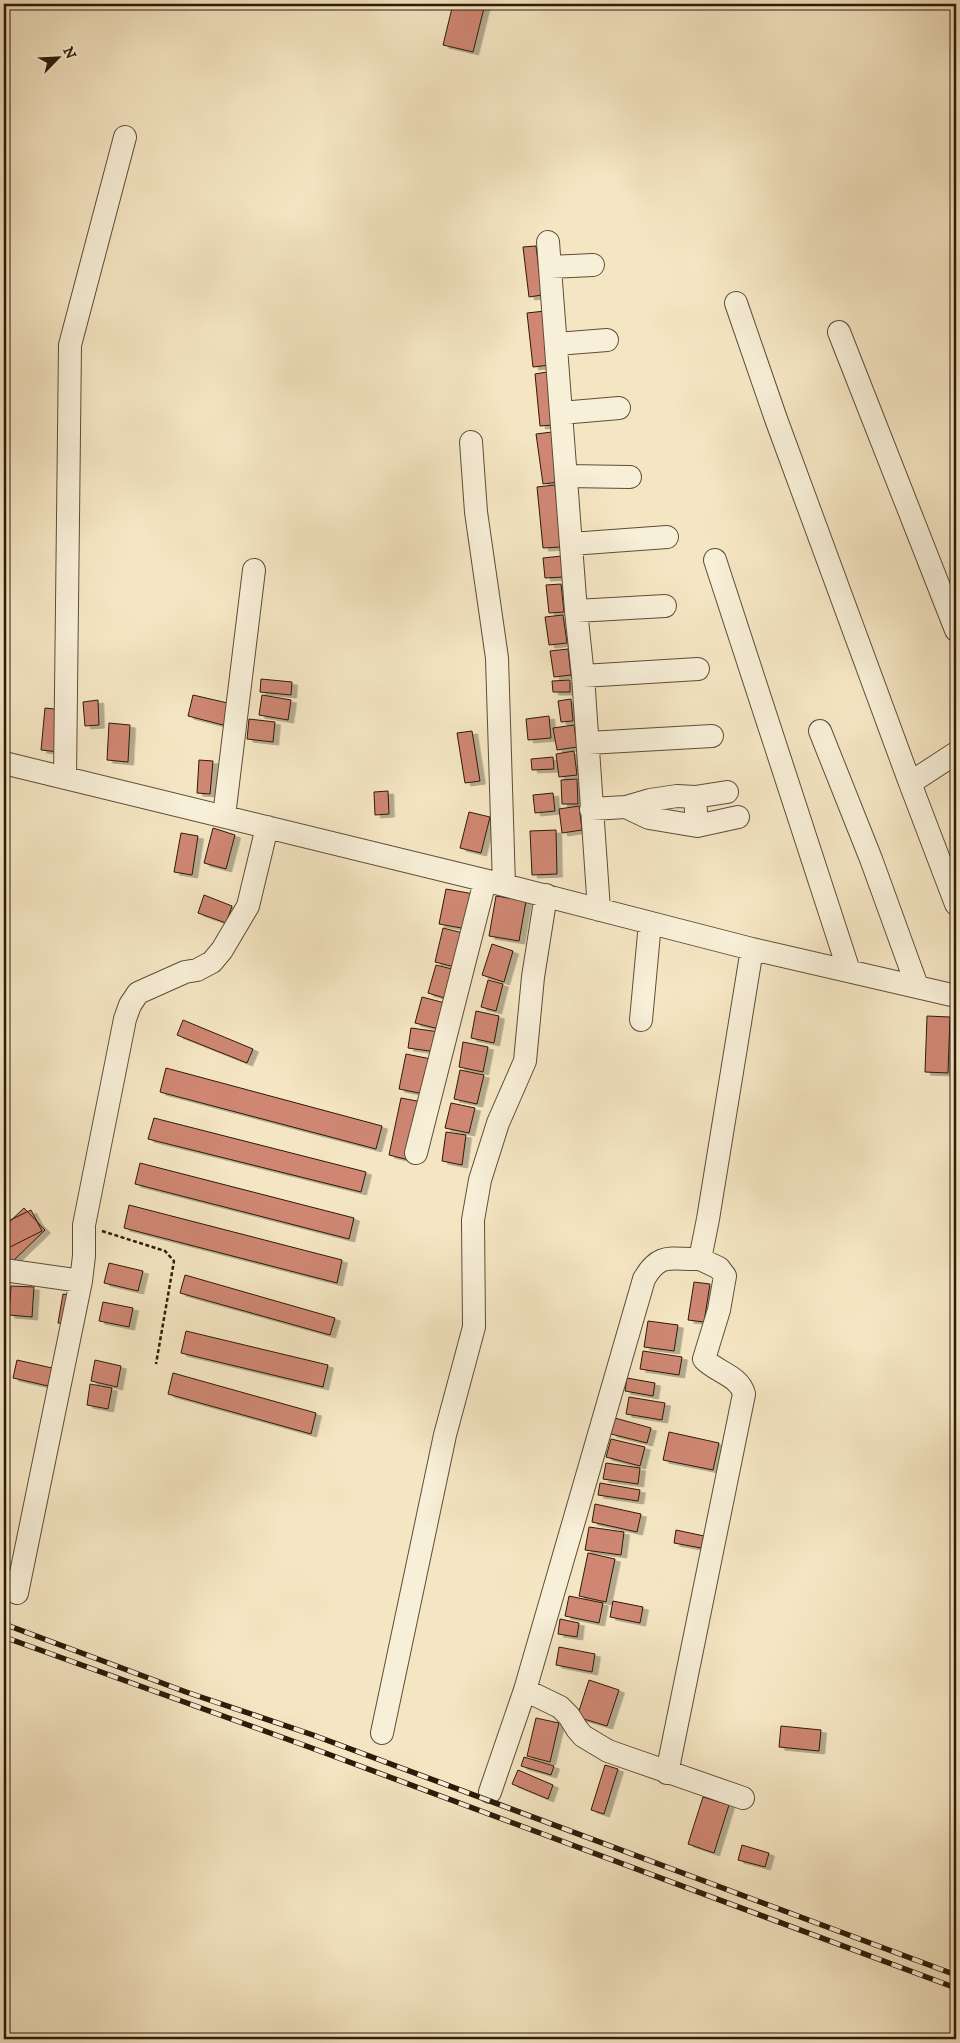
<svg xmlns="http://www.w3.org/2000/svg" width="960" height="2043" font-family="'IM FELL DW Pica',serif">
  <defs>
    <filter id="shadow"><feDropShadow dx="5.5" dy="3" stdDeviation="0" flood-color="#0004"/></filter>
  </defs>
  <rect width="100%" height="100%" fill="#f5e6c3"/>
  <filter id="stains"><feTurbulence type="fractalNoise" baseFrequency=".004" numOctaves="4"/><feColorMatrix values="0 0 0 0 .2 0 0 0 0 .09 0 0 0 0 .02 0 0 0 .5 -.17"/></filter>
  <radialGradient id="worn" r=".72"><stop offset=".6" stop-color="#630" stop-opacity="0"/><stop offset="1" stop-color="#630" stop-opacity=".3"/></radialGradient>
  <path fill="#cf8773" stroke="#2c1a08" filter="url(#shadow)" d="M453 4H485L473 52 443 45Z
    M536 246 542 295 529 297 523 247Z
    M545 311 550 365 533 367 527 313Z
    M547 372 552 425 540 426 535 374Z
    M552 432 559 482 543 484 536 434Z
    M555 485 561 547 543 548 537 487Z
    M562 556 564 577 545 578 543 558Z
    M561 584 564 612 549 613 546 585Z
    M563 615 567 643 549 645 545 617Z
    M568 649 571 675 554 677 550 651Z
    M261 679 292 682 291 695 260 692Z
    M570 680V692H553L552 681Z
    M193 695 232 704 227 726 188 716Z
    M262 695 291 700 288 720 259 715Z
    M571 699 573 721 561 722 558 701Z
    M98 700 99 725 85 726 83 702Z
    M45 708 63 710 59 752 41 750Z
    M549 716 551 738 528 740 526 719Z
    M249 719 275 722 273 742 247 739Z
    M109 723 130 725 128 762 107 760Z
    M574 725 577 747 557 750 553 728Z
    M472 731 480 781 465 783 457 733Z
    M574 751 577 775 559 777 556 754Z
    M553 757 554 769 532 770 531 759Z
    M199 760 213 761 210 794 197 793Z
    M577 779 578 804H562L561 780Z
    M388 791 389 814 375 815 374 792Z
    M553 793 555 811 535 813 533 795Z
    M579 806 582 830 562 833 559 809Z
    M469 812 490 817 481 853 460 848Z
    M213 828 235 835 226 869 204 863Z
    M556 830 557 874 532 875 530 831Z
    M181 833 198 836 192 875 174 872Z
    M446 889 474 894 467 929 439 924Z
    M204 895 232 906 226 923 198 913Z
    M496 896 526 901 519 941 489 936Z
    M443 928 463 933 455 967 435 962Z
    M492 944 513 951 504 982 482 975Z
    M436 965 456 970 448 999 428 993Z
    M488 980 503 984 496 1011 481 1007Z
    M422 997 445 1003 439 1029 415 1023Z
    M476 1011 499 1016 494 1043 471 1038Z
    M927 1016 950 1017 948 1073 925 1072Z
    M183 1020 253 1049 247 1063 177 1035Z
    M411 1028 440 1032 437 1052 408 1048Z
    M463 1042 488 1047 483 1072 459 1067Z
    M406 1054 431 1059 424 1094 399 1089Z
    M166 1068 382 1126 376 1149 160 1092Z
    M460 1070 484 1075 477 1104 454 1099Z
    M401 1098 422 1102 409 1160 389 1155Z
    M451 1103 475 1108 469 1133 445 1128Z
    M154 1118 366 1172 361 1192 148 1139Z
    M446 1132 466 1135 462 1165 442 1161Z
    M140 1163 354 1218 349 1239 135 1184Z
    M129 1205 342 1260 337 1283 124 1228Z
    M24 1208 45 1230 11 1263 4 1255V1227Z
    M31 1210 42 1231 4 1250V1223Z
    M109 1263 143 1271 138 1291 104 1283Z
    M185 1275 335 1318 330 1335 180 1293Z
    M694 1282 710 1284 704 1322 688 1320Z
    M11 1286 34 1287 32 1317 9 1315Z
    M63 1294 75 1296 70 1325 58 1323Z
    M103 1302 133 1308 129 1327 99 1321Z
    M648 1321 678 1325 674 1351 644 1347Z
    M186 1331 328 1365 323 1387 181 1353Z
    M643 1351 682 1357 679 1375 640 1369Z
    M17 1360 52 1368 48 1386 13 1378Z
    M95 1360 121 1366 117 1387 91 1381Z
    M173 1373 316 1413 311 1434 168 1394Z
    M627 1378 655 1383 653 1396 625 1391Z
    M90 1384 112 1388 108 1409 87 1405Z
    M629 1397 665 1403 662 1420 626 1414Z
    M615 1418 651 1428 647 1443 611 1434Z
    M669 1432 719 1443 713 1470 663 1460Z
    M611 1439 645 1447 640 1466 606 1457Z
    M606 1463 640 1468 638 1484 603 1479Z
    M600 1483 640 1490 638 1501 598 1495Z
    M595 1504 641 1514 637 1532 592 1522Z
    M589 1527 624 1532 621 1555 585 1550Z
    M676 1530 704 1536 701 1548 674 1543Z
    M588 1553 615 1559 606 1602 579 1596Z
    M569 1596 603 1603 599 1623 565 1616Z
    M613 1601 643 1607 640 1623 610 1617Z
    M560 1619 579 1623 577 1637 558 1634Z
    M559 1647 595 1654 592 1672 556 1665Z
    M589 1680 619 1690 607 1726 577 1717Z
    M536 1718 559 1723 550 1762 527 1756Z
    M781 1726 821 1730 819 1751 779 1747Z
    M524 1757 554 1766 551 1775 521 1766Z
    M605 1765 618 1769 604 1814 591 1810Z
    M518 1770 553 1785 548 1799 512 1784Z
    M703 1797 729 1805 714 1853 688 1844Z
    M742 1845 769 1853 765 1867 738 1860Z"/>
  <g fill="none" stroke-linecap="round" stroke-linejoin="round">
    <g stroke="#5e4d37" stroke-width="24">
      <path id="minor" d="M548 242 576 611 583 676 599 910
        M550 267 593 265
        M736 303 776 419 910 783
        M839 332 956 630
        M557 344 607 340
        M561 413 619 408
        M471 442 476 512 497 658 504 885
        M566 476 630 477
        M571 544 667 537
        M715 560 849 971
        M576 611 665 606
        M583 676 698 669
        M820 731 871 859 917 986
        M588 743 712 736
        M956 753 910 783 956 904
        M4 763 504 885 752 949 956 996
        M65 778 70 345 125 137
        M626 807 649 818 697 826 695 797
        M591 809 626 807 650 800 677 796 695 797 727 792
        M224 816 254 570
        M697 826 738 817
        M641 1020 650 923
        M416 1153 485 881
        M4 1270 81 1281
        M17 1593 81 1281 84 1256V1225L125 1019 130 1005 138 993 185 972 197 970 212 962 222 950 248 906 267 827
        M525 1690 560 1707 569 1716 577 1729 583 1736 608 1751 743 1798
        M382 1733 445 1435 474 1327 473 1220 480 1180 498 1123 525 1061 533 977 546 895
        M667 1773 744 1394C740 1376 716 1372 704 1359L719 1310 725 1276 719 1268 700 1259
        M490 1792 525 1690 644 1279C660 1251 672 1260 700 1259L708 1219 752 949"/>
    </g>
    <path stroke="#2c1a08" stroke-width="2.5" stroke-dasharray="4 2.5" stroke-linecap="butt" d="M102 1231 165 1251 174 1261 156 1364"/>
    <use href="#minor" stroke="#f8efd8" stroke-width="22"/>
    <g stroke="#2c1a08" stroke-width="5.5">
      <path id="rail" d="M4 1624 186 1692 313 1735 956 1975
        M4 1637 309 1747 956 1988"/>
    </g>
    <use href="#rail" stroke="#f8efd8" stroke-width="4" stroke-dasharray="11" stroke-linecap="butt"/>
  </g>
  <rect width="960" height="2043" fill="none" stroke="#f5e6c3" stroke-width="20"/>
  <rect x="5" y="5" width="950" height="2033" fill="none" stroke="#2c1a08" stroke-width="2.5"/>
  <rect x="10" y="10" width="940" height="2023" fill="none" stroke="#2c1a08"/>
  <g transform="translate(58 58) rotate(66)" stroke="#f8efd8" stroke-width="4" paint-order="stroke">
  <path d="M0-4L9 19L0 12L-9 19Z" fill="#2c1a08"/>
  <text y="-8" font-size="14" font-weight="bold" text-anchor="middle" fill="#2c1a08">N</text>
  </g>
  <rect width="100%" height="100%" filter="url(#stains)"/>
  <rect width="100%" height="100%" fill="url(#worn)"/>
</svg>
